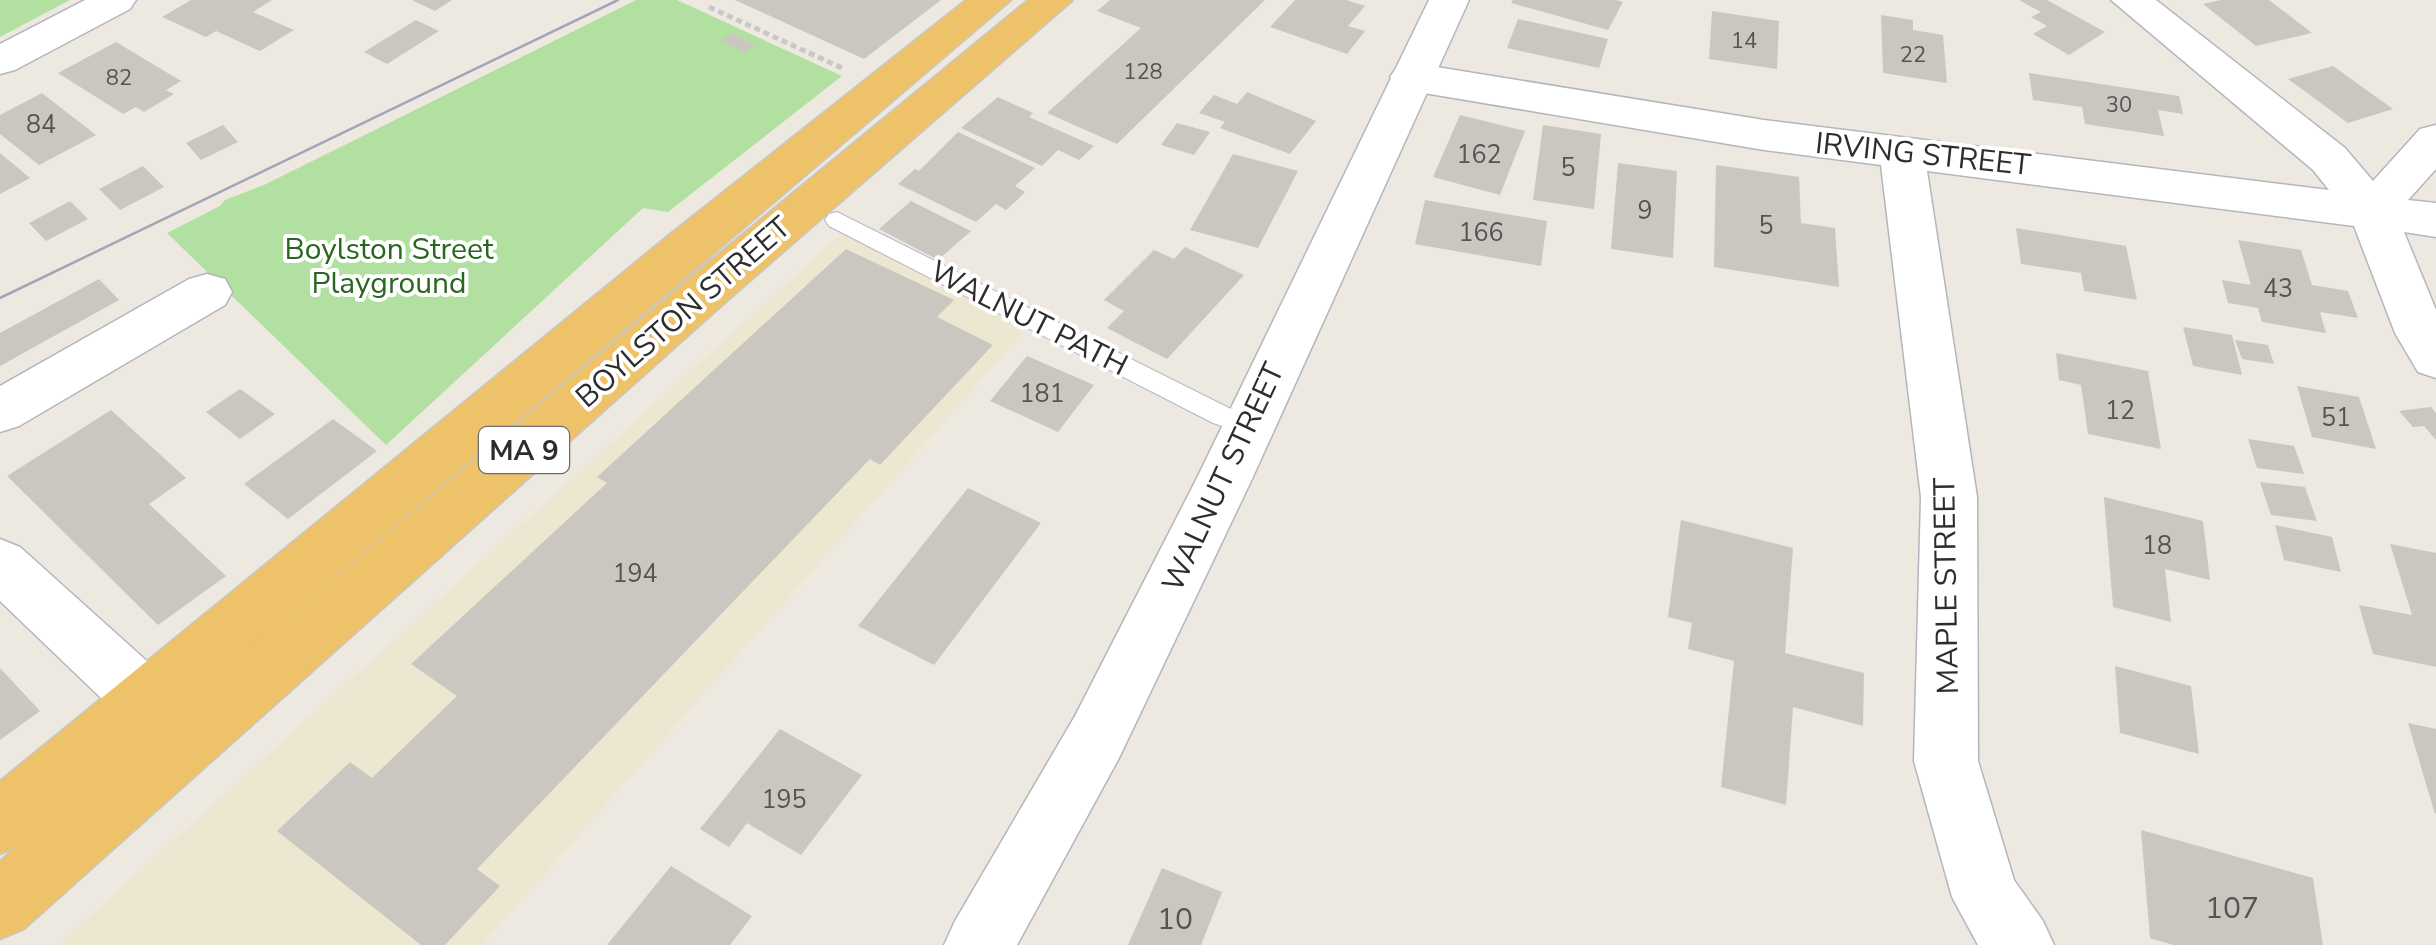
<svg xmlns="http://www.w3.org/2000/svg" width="2436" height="945" font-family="'Nunito Sans',sans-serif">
  <rect width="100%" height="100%" fill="#ede9e1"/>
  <path fill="#ede7d2" d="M843 232 1027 328 482 945H58Z"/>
  <path fill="#b1e0a1" d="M0 0H70L0 37Z
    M636 0H677L842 76 668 212 643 208 386 445 167 233 220 206 225 200 264 185Z"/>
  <path fill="#c9c7bf" d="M191 0H272L253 12 294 30 260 51 216 31 206 37 162 17Z
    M412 0H452L435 11Z
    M735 0H941L864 59Z
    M1110 0H1265L1117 144 1047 113 1141 28 1097 11Z
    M1295 0H1347L1365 6 1348 26 1365 31 1347 54 1270 27Z
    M1513 0H1616L1623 2 1608 30 1511 3Z
    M2019 0H2047L2105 32 2069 55 2033 34 2047 26 2031 17 2041 12Z
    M2221 0H2269L2312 33 2256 46 2203 4Z
    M1712 11 1779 21 1777 69 1709 59Z
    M1881 15 1913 20V30L1943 35 1947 83 1883 73Z
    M1518 19 1608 39 1599 68 1507 48Z
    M416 20 439 31 387 64 364 52Z
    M731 33 755 45 745 52 721 41Z
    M116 42 181 81 166 90 174 94 144 112 136 107 123 114 58 73Z
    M2333 66 2393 109 2348 123 2288 79Z
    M2029 73 2179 96 2183 114 2158 110 2164 136 2085 124 2082 107 2033 100Z
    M1247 92 1316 121 1290 154 1220 128 1225 122 1199 113 1214 95 1237 104Z
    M42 93 96 135 39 165 0 134V115Z
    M998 97 1033 113 1029 117 1094 146 1079 160 1058 150 1042 166 961 128Z
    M1460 115 1525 131 1500 195 1433 177Z
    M1177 123 1210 132 1194 155 1161 145Z
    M223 125 238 142 201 160 186 143Z
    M1543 125 1601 134 1594 209 1533 200Z
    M958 132 1035 168 1015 186 1025 192 1016 201 1006 210 996 204 976 222 898 184 915 169 919 171Z
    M0 153 30 178 0 194Z
    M1233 154 1298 171 1258 248 1190 230Z
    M1618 163 1677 171 1673 258 1611 249Z
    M1716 165 1799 177 1801 223 1835 228 1839 287 1714 267Z
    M143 166 164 187 120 210 99 189Z
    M1425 200 1547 221 1541 266 1415 244Z
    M70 201 88 219 46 241 29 223Z
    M911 201 971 231 938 260 879 229Z
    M2016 228 2126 246 2137 300 2084 291 2081 273 2021 264Z
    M2238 240 2301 250 2312 285 2348 291 2358 318 2320 312 2326 333 2262 322 2258 308 2228 303 2222 280 2251 285Z
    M1185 247 1244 275 1167 359 1107 328 1124 311 1104 300 1154 250 1174 259Z
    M846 249 954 300 937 317 993 345 880 465 870 459 477 869 500 886 445 945H421L277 831 350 762 372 778 457 696 411 664 607 483 597 477Z
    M99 279 119 300 0 366V333Z
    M2183 327 2232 335 2242 375 2193 366Z
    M2235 340 2268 345 2274 364 2242 359Z
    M2056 353 2148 371 2161 449 2088 434 2081 385 2059 380Z
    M1027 356 1094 385 1058 432 990 401Z
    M2297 386 2359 397 2376 449 2312 437Z
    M240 389 275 414 240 439 206 412Z
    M2431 407 2436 413V440L2424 426 2413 427 2399 411Z
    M111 410 186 478 149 504 226 576 158 625 7 476Z
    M333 419 377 451 288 519 244 484Z
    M2248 439 2294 446 2304 474 2257 468Z
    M2260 482 2305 487 2317 521 2271 515Z
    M968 488 1041 523 934 665 858 626Z
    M2104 497 2203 521 2210 580 2165 569 2171 622 2113 607Z
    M1681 520 1793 548 1785 653 1864 673 1863 726 1793 707 1786 805 1721 787 1734 661 1688 649 1692 623 1668 617Z
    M2275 525 2332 537 2341 572 2284 560Z
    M2390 544 2436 553V667L2373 654 2359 605 2412 615Z
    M2115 666 2191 686 2199 754 2120 733Z
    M0 668 40 711 0 740Z
    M2408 723 2436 729V813L2435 814Z
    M780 729 862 775 801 855 747 823 729 847 700 829Z
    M2141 830 2313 878 2323 945H2173L2150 938Z
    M671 866 752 916 730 945H607Z
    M1162 868 1222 892 1201 945H1128Z"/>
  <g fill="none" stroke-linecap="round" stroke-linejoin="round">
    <g stroke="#b4b5bf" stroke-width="2">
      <path id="service" d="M837 212 1231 409 1235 416 1231 423 1222 426 1213 423 829 226 825 220 829 214Z"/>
    </g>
    <g stroke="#b4b5bf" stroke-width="3">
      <path id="minor" d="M85 0H136L130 9 15 70 0 74V44Z
        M2111 0H2156L2345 148 2373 181 2420 129 2436 125V169L2408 200 2436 203V237L2404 232 2436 310V378L2418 372 2395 333 2354 226 1927 171 1977 497 1978 761 2014 880 2043 921 2054 945H1978L1952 897 1914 761 1921 497 1881 165 1764 150 1412 91 1397 87 1390 77 1397 67 1412 63 1764 120 2329 190 2313 170Z
        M207 274 225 279 232 292 225 305 19 426 0 432V386L189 279Z
        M0 539 20 547 169 681 178 701 169 721 147 729 125 721 0 601Z"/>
    </g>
    <g stroke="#b4b5bf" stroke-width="3">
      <path id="tertiary" d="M1429 0H1469L1252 479 1119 758 1017 945H944L955 921 1075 716 1197 478Z"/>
    </g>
    <g stroke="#c8c8c8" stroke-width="3">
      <path id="trunk" d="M966 0H1011L234 663 694 274 1028 0H1073L728 300 24 929 0 939V861L16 847 0 854V781L669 235Z"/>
    </g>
    <path stroke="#c8c8c8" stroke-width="5" stroke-dasharray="6 4" stroke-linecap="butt" d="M709 7 842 68"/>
    <use href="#service" fill="#fff" fill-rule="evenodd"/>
    <use href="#minor" fill="#fff" fill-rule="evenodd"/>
    <use href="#tertiary" fill="#fff" fill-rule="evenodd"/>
    <use href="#trunk" fill="#eec268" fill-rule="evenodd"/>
    <path stroke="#a3a4b6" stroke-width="2.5" d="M0 298 618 0"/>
  </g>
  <g text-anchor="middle" stroke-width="8" stroke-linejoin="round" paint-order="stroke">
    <g font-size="22" fill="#545452">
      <text x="1744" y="48">14</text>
      <text x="1913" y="62">22</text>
      <text x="1143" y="79">128</text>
      <text x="119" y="85">82</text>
      <text x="2119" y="112">30</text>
    </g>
    <g font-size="25" fill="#545452">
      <text x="41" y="133">84</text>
      <text x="1479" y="163">162</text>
      <text x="1568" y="176">5</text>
      <text x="1645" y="219">9</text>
      <text x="1766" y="234">5</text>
      <text x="1481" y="241">166</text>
      <text x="2278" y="297">43</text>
      <text x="1042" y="402">181</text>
      <text x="2120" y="419">12</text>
      <text x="2336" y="426">51</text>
      <text x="2157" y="554">18</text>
      <text x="635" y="582">194</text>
      <text x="784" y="808">195</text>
    </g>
    <rect fill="#fff" stroke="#6c6c6c" stroke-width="2.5" x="479" y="427" width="90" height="46" rx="8"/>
    <g font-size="28" font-weight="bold" fill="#2d2d2d">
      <text x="524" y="460">MA 9</text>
    </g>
    <g font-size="30" fill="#2d2d2d" stroke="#fff">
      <text transform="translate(1923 154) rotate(6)" y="10">IRVING STREET</text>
      <text transform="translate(683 312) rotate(-41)" y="10">BOYLSTON STREET</text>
      <text transform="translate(1029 318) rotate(27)" y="10">WALNUT PATH</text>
      <text transform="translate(1223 477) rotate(-65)" y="10">WALNUT STREET</text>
      <text transform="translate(1946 586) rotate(-91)" y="10">MAPLE STREET</text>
    </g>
    <g font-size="30" fill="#296720" stroke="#fff">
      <text x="389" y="259">Boylston Street<tspan x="389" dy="34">Playground</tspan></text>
    </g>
    <g font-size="30" fill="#545452">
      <text x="2232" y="918">107</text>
      <text x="1175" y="929">10</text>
    </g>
  </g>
</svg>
